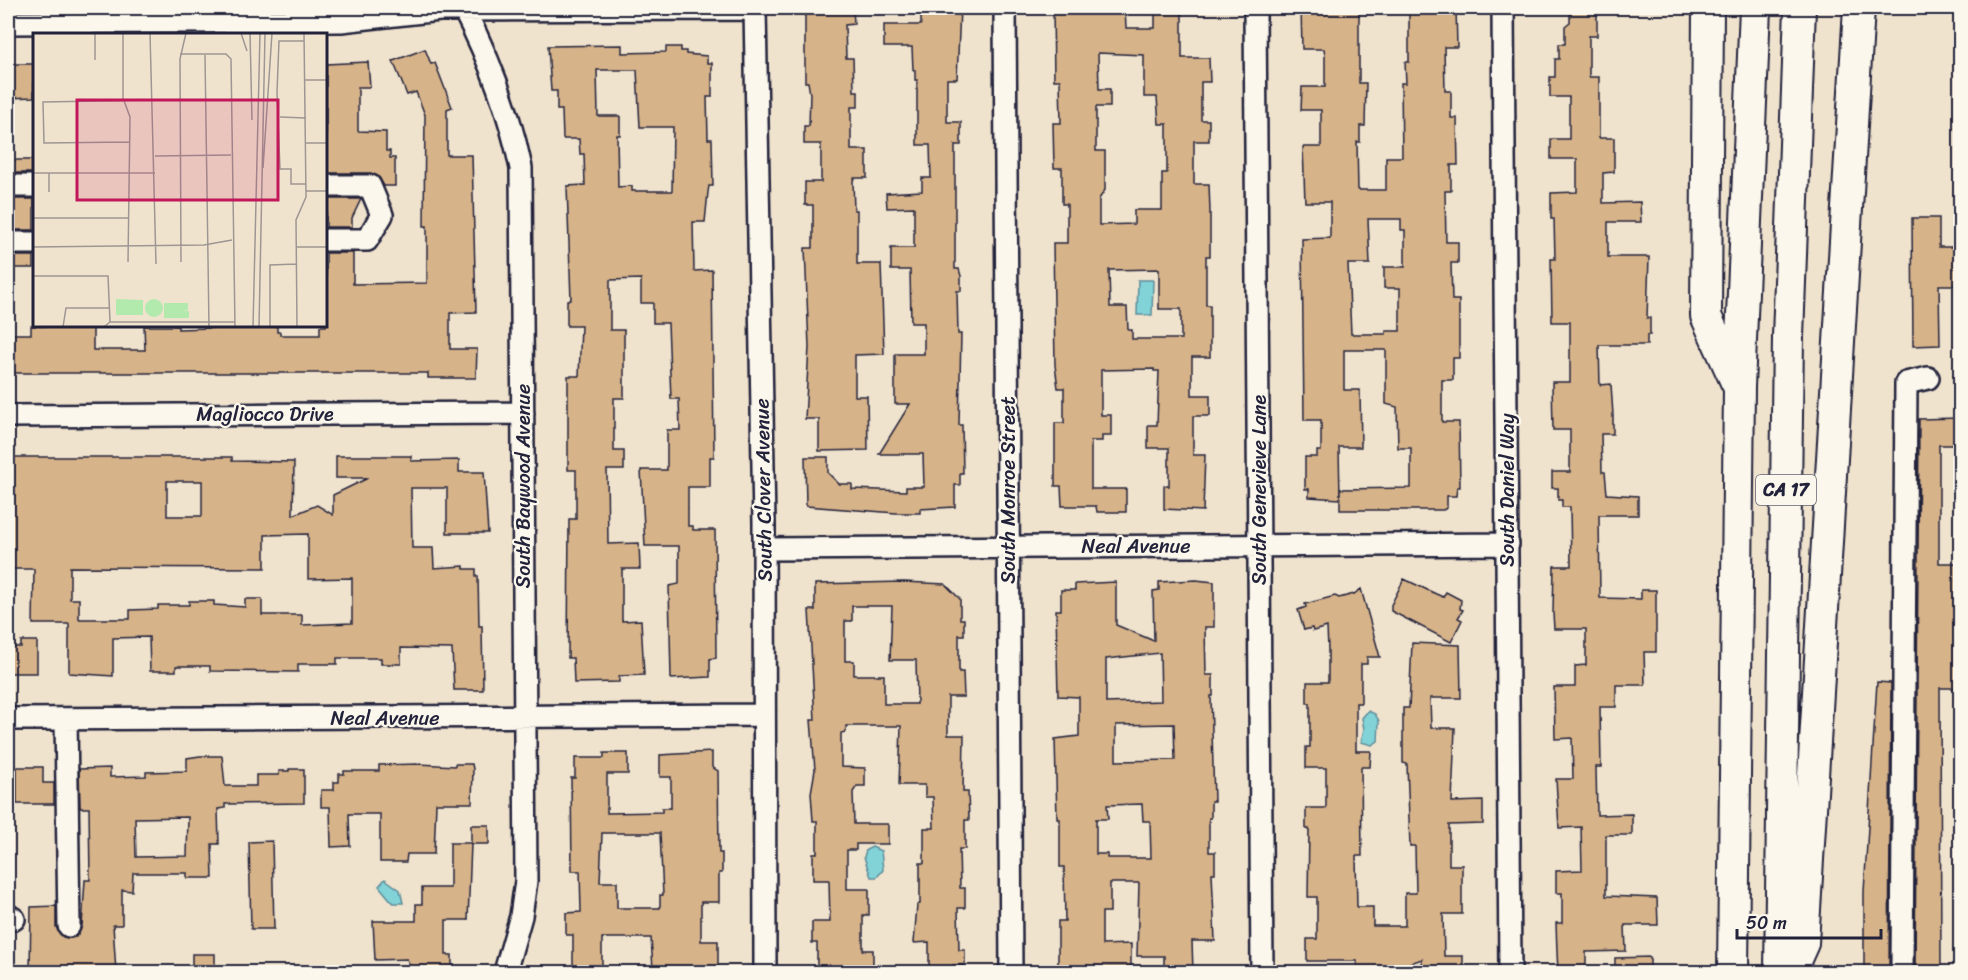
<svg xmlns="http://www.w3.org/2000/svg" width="1968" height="980" font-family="Sriracha,sans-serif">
  <rect width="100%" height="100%" fill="#f0e3ce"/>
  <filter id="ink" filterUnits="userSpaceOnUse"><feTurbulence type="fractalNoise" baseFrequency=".0167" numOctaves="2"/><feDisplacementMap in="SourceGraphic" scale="12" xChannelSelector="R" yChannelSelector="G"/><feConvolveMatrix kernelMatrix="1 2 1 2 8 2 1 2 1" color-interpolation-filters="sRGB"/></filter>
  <g filter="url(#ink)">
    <path fill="#82d3d8" stroke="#5c8c99" stroke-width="1.5" d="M1138 280H1153L1152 315H1137Z
      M1368 711 1375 714 1379 721 1378 741 1372 745 1361 742 1364 729 1362 718Z
      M872 847 881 851 883 870 877 877H871L864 857 866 850Z
      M385 879 400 890 403 903H393L379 886Z"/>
    <path fill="#d7b389" stroke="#22223b" stroke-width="1.5" fill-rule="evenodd" d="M805 8H853L854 24 845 25 846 58H853L854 91H858V107H851V150H867V178H854L853 181 854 210H857V264H881L884 354 855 355V396H867L868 450 819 451V419H805L809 347 805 248H813V205H805V182H821V144H804V126H809L810 94 808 82H805Z
      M921 8H960L957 79H947V122H961V145H955V269H959L961 276V291H957L958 334H961L959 425H962L963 473H960V485H955V507L920 509V513H896L806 506 805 457H828V473L839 484H852V489L906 491V487H924L923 454H879L910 404H895V354H924V323H911L910 270H891V248H914V207L887 208 886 193 922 191V178H931L930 145H917V80H915V70H913L912 47H884V25H921Z
      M1053 8H1125L1126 28H1155V8H1182V58H1209L1210 82H1201V120H1209V141H1194V184H1209L1210 211V256H1206V305H1210V357H1192V395H1210V416H1193V455H1205L1203 511 1164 509V486H1169V448H1148V425H1157L1159 371H1154V369L1101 370V415H1111V436H1102V441H1091V489H1126V512H1097L1096 506H1062L1061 486H1055V423H1064V388H1058L1055 365 1053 243H1067V204H1062V168H1054L1053 123H1061L1060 80H1054ZM1098 53 1144 55V97H1157L1159 124H1167V173H1162V210H1134V224L1099 225V199L1105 190V151H1096V107H1110V89H1099ZM1159 269V309H1181V339H1132V330H1128L1127 307H1110L1109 270Z
      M1301 8H1359V83H1366L1365 126H1360V142H1357L1358 190H1386V157H1402L1401 83H1406L1405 62H1409V8H1456L1457 47H1444L1445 91H1451V118H1457L1458 165H1451V191H1445L1446 242H1458V263H1451L1452 300H1459V358H1453V380H1442V422H1459L1460 487H1457L1456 496H1447V508L1443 510H1340V489L1411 488V448H1398L1397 407 1386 404V350H1344V390H1360L1361 447H1339L1340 499 1309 497V489H1305V457H1317V451H1321V420H1304L1302 239 1330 238V202H1305L1303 147H1321V110H1301L1302 87H1325V56L1324 49H1302ZM1368 219H1401V230H1405V267H1384V288H1400V331H1386V334H1351L1348 264H1370Z
      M1570 8H1597V36H1589V77H1599V138H1614V172L1603 173V203L1640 202 1641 222H1608V257H1649L1647 318H1650V335H1647V345H1599L1600 385 1611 384 1613 415V434H1601L1602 472H1605L1607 494 1638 496V515H1599L1600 598 1641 599V590H1656V652H1644L1645 685H1616V707H1600L1601 767H1596L1597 815 1632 814V835H1606V896L1657 898 1658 925H1625L1626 951 1586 952V972H1558L1557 952 1556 923H1562V893H1556V871L1582 870 1581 827 1559 828 1556 779H1573L1572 738 1555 739 1554 687H1575V666L1586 665V629H1554L1553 613 1554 566H1571L1570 507H1562V500H1558V488H1552V472H1570V430H1553L1552 382H1570V322H1552L1551 259H1555L1554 219H1551V193L1577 192V159H1551V139H1569V97H1550V77H1555V59H1559V44H1565V26L1570 22Z
      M622 45V53L666 52V47H681V51H686V54L707 56V63H712V97H707L708 139H712L713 186H709L708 192 705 222H693L694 271 712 270 714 457H710V487H688V526H693V530H715L716 658 710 659V677L671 679 669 586 679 584V546H645L641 470H667V430H680L679 399H671L668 323H653V303H641V279L610 280V330H624V398H614V451H624V470H607L608 544 639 543 640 569H622V621L641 620 644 675 619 676V682L574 683 573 658H568L569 519H576V470H568V376H579L581 326H567V300H571L567 186 585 185 584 154H580L579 139H563L562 110H557V91H551L548 46ZM597 70H637L640 127H673L672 191H632V186L618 187 617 135H620V116H598Z
      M425 49 431 64 435 63 452 107 447 109V155H472L476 312 450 313V349H477L476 378H428V373H9V334H31V326H93V350H145L144 326H178V329L277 326V332H280V335H320V326H326V253H353V284L427 283V226H424L425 115 416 92 407 95 393 61Z
      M368 62 370 87H358V131L386 132V151H390V158H395V186H384L378 176 371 173H326V64Z
      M8 64H34V97L8 98Z
      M11 160H34V173H8Z
      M8 199H34V230H8Z
      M326 199H361L352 218V227H326Z
      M1912 218H1939V247H1960V285H1939L1940 345 1913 346Z
      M13 256H34V268H13Z
      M1960 418V445H1939V563H1960V688H1940L1941 972H1915L1919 419Z
      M336 456H411V461L459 460V472H484L488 533H447V488H411L412 548H433L434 568 464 566V569H476V576H478L479 626H482L483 690H454L452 649 401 648V664H381V658H337V664H298V672L210 671V666H176V671H150L149 637 113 638V676L69 673V624H33L34 569H8V457H232V461L294 462 293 515 317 505 333 515V495L368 478H336ZM167 481H202V516H167ZM308 534V579L352 578V623L302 625V615H262V599H245V607L214 605V601H189V605H158V609L130 610V619H79V599H70V567L265 568V535Z
      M1404 579 1436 594 1443 597 1446 592 1461 600 1460 609 1463 610 1458 618 1462 620 1451 642 1391 611V605Z
      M1196 580 1214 582V627H1205L1206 675H1213V696H1211L1214 801H1211V818H1209V852H1215V873H1212L1215 941H1192L1193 972H1164V956H1137L1139 883H1110V912H1102V945L1131 944V968H1103V972H1058V921H1065L1064 867H1060V819H1057L1055 739 1079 736V697L1058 696 1056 610H1061V590H1075V584L1116 582V625L1154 641 1153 591 1159 590V582ZM1160 653 1161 701 1106 703V659ZM1174 724 1175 760 1116 761V725ZM1142 804 1143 821H1150L1151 858H1107V854H1096V819H1108L1107 805Z
      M904 582 945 584 960 599V619H964V635H959V672H963L964 697H948V735H964L963 792H968L969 820H965V849H959L960 888H965V908H958L959 950H965V965H953V972H929V942L914 943 917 905 920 904V863H924V828H934L933 797H925V785H899L901 726H846V732L841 733V767L865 768V786H857L853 792 854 824H888V844H856V850H847V889H869V915H863V950H873V972H817V943H812V922H830L829 880H813V853H817V821H813L811 793 815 770 811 720H815L809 610H815V584ZM852 606H892L890 660H916L917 704H884V675H854V661H845V621H852Z
      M1361 589 1380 657H1367V664H1361V703H1356V751H1371L1370 767H1361L1362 856H1356L1357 907H1373V926H1405V893H1416L1415 846H1410L1407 764 1403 763V708H1409L1412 643 1460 645 1461 698H1430L1431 728H1455L1452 802 1483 801V824L1449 825V865H1462V914H1443L1444 956H1463V972H1422V959L1384 972H1357V961H1307V939H1317V897H1308L1309 829H1306V808H1326V768H1306V747H1310V703H1307V682H1328V649L1327 627 1313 631 1312 628 1304 630 1298 610 1306 607 1305 604 1335 596 1339 598 1354 594Z
      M21 641H37V673H8V647H21Z
      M1877 682 1891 683 1889 972H1864V892Z
      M712 752V767L718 771 719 853H722V873H719V902H701V941H718V969H713V972H673V968L653 969 651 938H602V972H573V935H566V913L581 912 580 871H572L571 778H575V758H604V753H628V774H607V813L662 812V808H671V777H660V755ZM602 833H660L663 895H660V908H617V882H600Z
      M200 756H222L225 786H256V775H279V771H289V769H304V803L225 804V808L218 809 219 844H212L213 878H187V873H133L132 891 122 890V925H113L116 972H30L31 907 56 906V927L63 937H75L82 926 85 880H90L89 808H80L79 769 110 768V777L146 776V772L187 771V758ZM188 817 187 856 136 857 135 818Z
      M419 764 455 766V764H472L473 769 472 803H436L434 854H407L406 862H380V814H349L350 846 331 847 330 807H321V790H334V782H339V774H344V771H379V765Z
      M17 767H43V783H54V804H17Z
      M471 825H489V844H471L468 920H446V955H452V972H412L407 959 375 960 373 921H416V904H422V888H450V843H471Z
      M272 841 274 929H251L249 842Z
      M192 954H215V970H212V972H192Z
      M1650 957V972H1615V958Z"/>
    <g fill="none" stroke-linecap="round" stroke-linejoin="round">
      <g stroke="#22223b" stroke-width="26">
        <path id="minor" d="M463 8C490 60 509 110 521 168L526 881 521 916 505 972
          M755 8 764 524 765 972
          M1005 8 1011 972
          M1255 8 1262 972
          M1503 8 1510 972
          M8 23 341 21 440 10 755 9
          M8 186H34
          M326 186H370L382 215 367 240H326
          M8 243H34
          M8 416 523 413
          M764 549 1508 544
          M8 719 762 715
          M66 719 69 926
          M8 915 14 919
          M1902 972 1906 383 1928 378"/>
      </g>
      <g stroke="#22223b" stroke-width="34">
        <path id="highway" d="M1708 8 1706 316 1736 382
          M1733 972 1739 387 1755 8
          M1780 972 1788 337 1800 8
          M1790 972 1803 943 1859 8"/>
      </g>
      <use href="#minor" stroke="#fbf7ec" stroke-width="21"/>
      <use href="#highway" stroke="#fbf7ec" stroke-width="30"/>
    </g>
  </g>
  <g text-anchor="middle" stroke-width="4.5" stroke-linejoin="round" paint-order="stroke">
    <rect fill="#fbf7ec" stroke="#636270" stroke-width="1.5" x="1756" y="475" width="60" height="30" rx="4.5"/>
    <g font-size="18" font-weight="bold" fill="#22223b">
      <text x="1786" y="496">CA 17</text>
    </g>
    <g font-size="20" fill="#22223b" stroke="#fbf7ec">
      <text x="265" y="421">Magliocco Drive</text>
      <text transform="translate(523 486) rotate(-90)" y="7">South Baywood Avenue</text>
      <text transform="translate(763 490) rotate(-91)" y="7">South Clover Avenue</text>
      <text transform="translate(1008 490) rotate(-90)" y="7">South Monroe Street</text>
      <text transform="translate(1259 490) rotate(-90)" y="7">South Genevieve Lane</text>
      <text transform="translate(1507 490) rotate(-90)" y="7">South Daniel Way</text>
      <text x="1136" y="553">Neal Avenue</text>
      <text x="385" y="725">Neal Avenue</text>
    </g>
  </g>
  <g transform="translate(33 33)">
    <rect width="294" height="294" fill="#f0e3ce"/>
    <path d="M83 266 110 267V282H83ZM112 275a9 9 0 1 1 18 0a9 9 0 1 1-18 0ZM131 270H155V277H149L156 278V285H131Z" fill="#b2eaae"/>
    <path fill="none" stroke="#9e9693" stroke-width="1.5" d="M62 0V27M90 0V65L97 84 95 229M117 0 123 231M208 0 214 18M217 0 219 87M271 8H246L244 59 247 136H258V151H273M147 21H193L198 26 202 294M172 22 176 294M272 47H294M247 84 273 85M97 109 11 110 10 69 121 67M273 110H294M122 123 198 122M230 135 239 0M0 140H122M16 140V159M273 158H294M0 185H95M0 214 171 212 199 207M263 214H294M148 229 147 26 153 0M0 243H75L77 289 71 294M77 289H202M30 294 33 275H76M220 294 227 0M226 294 232 0M237 294V232L263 231M264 294 263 187 273 164 271 0"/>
    <path fill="#c2185b" fill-opacity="0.15" stroke="#c2185b" stroke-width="3" d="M44 67H245V167H44Z"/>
    <rect width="294" height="294" fill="none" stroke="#22223b" stroke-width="3"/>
  </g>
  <rect width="1968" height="980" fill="none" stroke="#fbf7ec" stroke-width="30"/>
  <rect x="15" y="15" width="1938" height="950" fill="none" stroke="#22223b" stroke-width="2" filter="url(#ink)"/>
  <path d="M1737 929v9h144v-9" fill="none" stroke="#22223b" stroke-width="3"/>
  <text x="1746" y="929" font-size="18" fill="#22223b" stroke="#fbf7ec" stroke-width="4.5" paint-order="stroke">50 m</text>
</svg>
